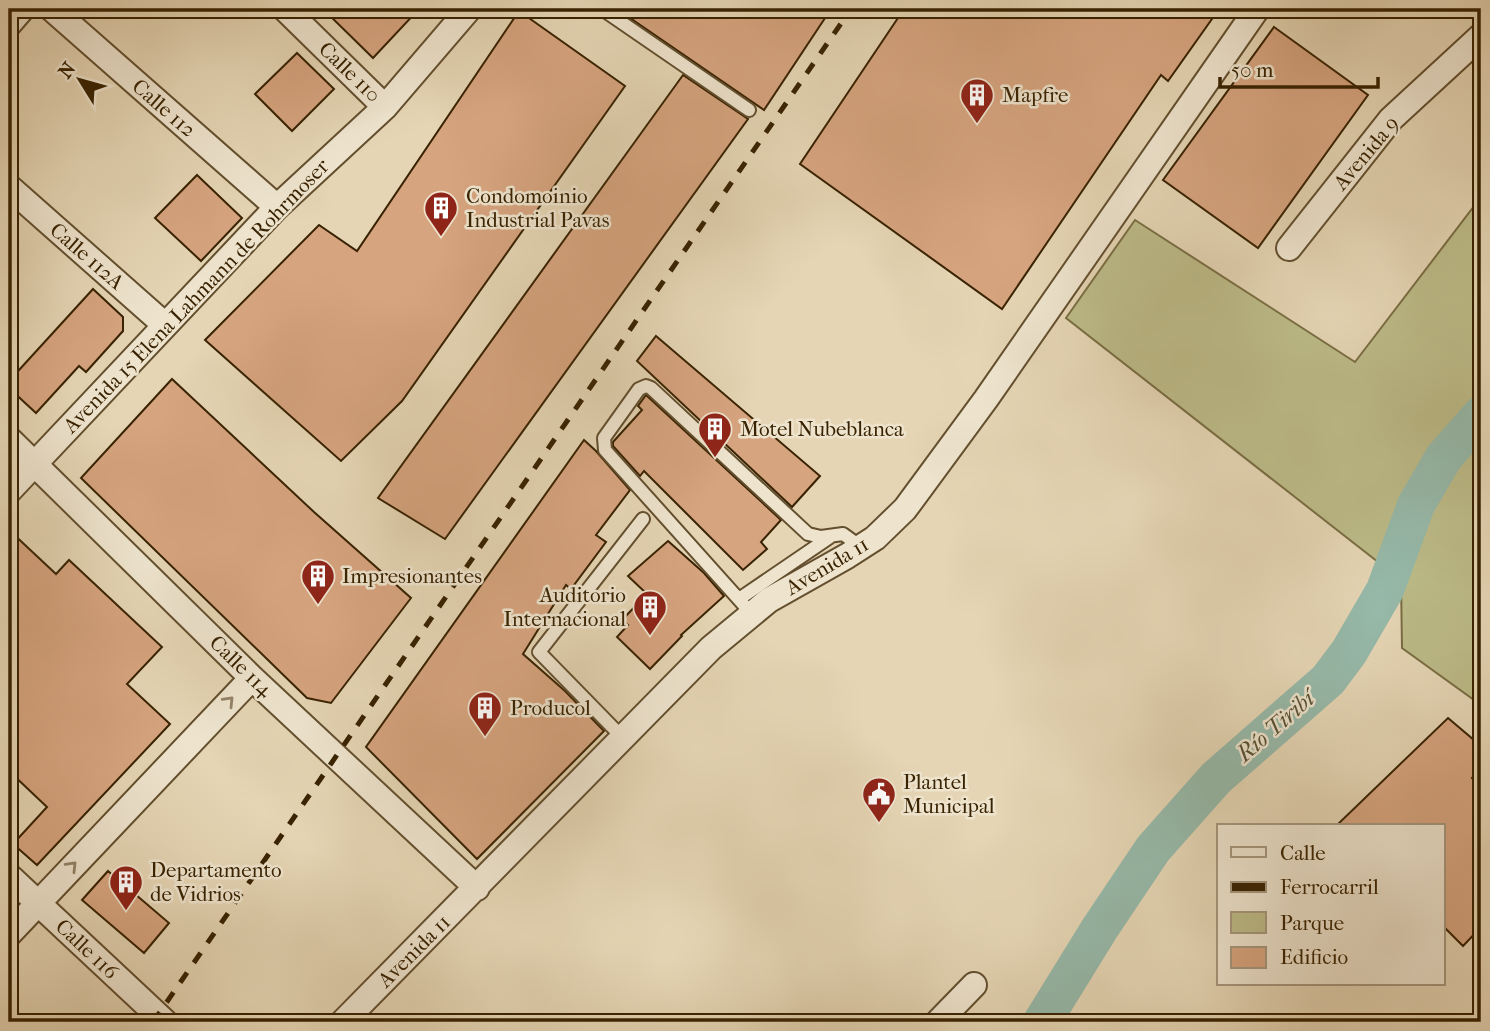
<svg xmlns="http://www.w3.org/2000/svg" width="1490" height="1031" font-family="'IM FELL French Canon',serif">
  <rect width="100%" height="100%" fill="#e5d5b4"/>
  <filter id="stains"><feTurbulence type="fractalNoise" baseFrequency=".00286" numOctaves="4"/><feColorMatrix values="0 0 0 0 .2 0 0 0 0 .09 0 0 0 0 .02 0 0 0 .5 -.17"/></filter>
  <radialGradient id="worn" r=".72"><stop offset=".6" stop-color="#630" stop-opacity="0"/><stop offset="1" stop-color="#630" stop-opacity=".3"/></radialGradient>
  <path fill="#bcbb88" stroke="#7a6e44" stroke-width="2" d="M1481 197V705L1402 648 1401 580 1066 318 1135 220 1355 362Z"/>
  <g fill="none" stroke-linecap="round" stroke-linejoin="round">
    <path stroke="#96b9a9" stroke-width="38" d="M1042 1022 1100 928 1153 849 1216 778 1328 680 1349 652 1385 590 1416 505 1444 457 1481 415"/>
  </g>
  <path fill="#d6a47f" stroke="#382201" stroke-width="2" d="M323 9H419L373 58Z
    M617 9H831L764 110Z
    M904 9H1219L1168 81 1161 75 1002 309 800 164Z
    M519 11 625 86 402 401 341 461 205 340 319 225 357 251Z
    M1274 27 1368 95 1258 248 1163 180Z
    M297 53 334 89 292 131 255 94Z
    M683 75 748 119 445 539 378 498Z
    M197 175 242 218 201 261 155 218Z
    M93 289 123 317V331L86 372 79 366 36 413 9 388V381Z
    M656 336 820 476 792 507 637 361Z
    M172 379 314 512 411 598 331 703 307 698 81 478Z
    M646 395 781 520 761 542 767 549 743 570 644 471 640 476 613 446V442L642 410 638 406Z
    M584 440 596 451 630 490 596 535 606 542 571 589 566 585 523 654 565 691 604 731 477 859 366 747Z
    M9 530 56 574 69 560 162 647 127 684 170 724 37 865 13 844 47 807 9 771Z
    M668 541 704 573 724 596 681 635 682 636 650 669 617 637 628 625 622 620 647 594 628 576Z
    M1448 718 1481 746V768L1472 778 1481 787V927L1463 946 1443 926V826H1336Z
    M108 871 169 923 144 953 82 900Z"/>
  <g fill="none" stroke-linecap="round" stroke-linejoin="round">
    <g stroke="#634f2e" stroke-width="16">
      <path id="service" d="M602 9 749 110
        M739 599 830 537
        M752 614 605 450 604 438 639 389 646 386 651 388 808 534 821 537 843 534 861 547
        M623 738 539 652 643 519"/>
    </g>
    <g stroke="#634f2e" stroke-width="28">
      <path id="minor" d="M52 9 277 207
        M285 9 385 107
        M9 24 22 9
        M9 187 165 325
        M1289 248 1391 119 1481 36
        M9 439 252 678 477 888
        M9 491 277 207 385 107 469 9
        M9 876 165 1022
        M9 934 252 678
        M343 1022 711 648 769 600 847 556 875 538 905 509 986 399 1257 9
        M938 1022 974 985"/>
    </g>
    <use href="#service" stroke="#eee4ce" stroke-width="12"/>
    <use href="#minor" stroke="#eee4ce" stroke-width="24"/>
    <path stroke="#382201" stroke-width="5" stroke-dasharray="12 12" stroke-linecap="butt" d="M153 1022 851 9"/>
  </g>
  <defs><path id="oneway-chevron" d="M-2-3.5L2.5 0L-2 3.5" fill="none" stroke-width="1.6" stroke-linecap="round" stroke-linejoin="round" transform="scale(1.75)"/></defs>
  <g stroke="#938368">
    <use href="#oneway-chevron" transform="translate(229 701) rotate(-46)"/>
    <use href="#oneway-chevron" transform="translate(72 866) rotate(-46)"/>
  </g>
  <defs>
    <g id="building-pin" transform="scale(1.75)"><path d="M0 17L-7.5 6A9.5 9.5 0 1 1 7.5 6Z" fill="#8f2418" stroke="#eee4ce"/><path d="M-4-6H4V6H1V3H-1V6H-4ZM-2.5-4.3h1.7v1.8h-1.7ZM.8-4.3h1.7v1.8H.8ZM-2.5-1h1.7V.8h-1.7ZM.8-1h1.7V.8H.8Z" fill="#fff"/></g>
    <g id="civic-pin" transform="scale(1.75)"><path d="M0 17L-7.5 6A9.5 9.5 0 1 1 7.5 6Z" fill="#8f2418" stroke="#eee4ce"/><path d="M-.6-6.5H3V-4.5H.6V-3L4-1V1h2V6H-6V1h2V-1L-.6-3ZM-1.2 2.5V6h2.4V2.5Z" fill="#fff"/></g>
  </defs>
  <g fill-rule="evenodd">
    <use href="#building-pin" x="977" y="95"/>
    <use href="#building-pin" x="441" y="208"/>
    <use href="#building-pin" x="715" y="429"/>
    <use href="#building-pin" x="318" y="576"/>
    <use href="#building-pin" x="650" y="607"/>
    <use href="#building-pin" x="485" y="708"/>
    <use href="#civic-pin" x="879" y="794"/>
    <use href="#building-pin" x="126" y="882"/>
  </g>
  <g text-anchor="middle" stroke-width="5" stroke-linejoin="round" paint-order="stroke">
    <g font-size="21" fill="#382201" stroke="#eee4ce">
      <text transform="translate(350 72) rotate(44)" y="7">Calle 110</text>
      <text transform="translate(164 108) rotate(41)" y="7">Calle 112</text>
      <text transform="translate(1366 153) rotate(-50)" y="7">Avenida 9</text>
      <text transform="translate(87 256) rotate(41)" y="7">Calle 112A</text>
      <text transform="translate(196 296) rotate(-46)" y="7">Avenida 15 Elena Lahmann de Rohrmoser</text>
      <text transform="translate(827 566) rotate(-31)" y="7">Avenida 11</text>
      <text transform="translate(241 666) rotate(44)" y="7">Calle 114</text>
      <text transform="translate(87 949) rotate(43)" y="7">Calle 116</text>
      <text transform="translate(414 951) rotate(-45)" y="7">Avenida 11</text>
    </g>
    <g font-size="21" fill="#382201" stroke="#eee4ce" text-anchor="start">
      <text x="1002" y="102">Mapfre</text>
      <text x="466" y="203">Condomoinio<tspan x="466" dy="24">Industrial Pavas</tspan></text>
      <text x="740" y="436">Motel Nubeblanca</text>
      <text x="342" y="583">Impresionantes</text>
      <text x="626" y="602" text-anchor="end">Auditorio<tspan x="626" dy="24">Internacional</tspan></text>
      <text x="510" y="715">Producol</text>
      <text x="903" y="789">Plantel<tspan x="903" dy="24">Municipal</tspan></text>
      <text x="150" y="877">Departamento<tspan x="150" dy="24">de Vidrios</tspan></text>
    </g>
    <g font-size="23" font-style="italic" fill="#544f33" stroke="#eee4ce">
      <text transform="translate(1275 726) rotate(-41)" y="8">Río Tiribí</text>
    </g>
  </g>
  <rect width="1490" height="1031" fill="none" stroke="#e5d5b4" stroke-width="35"/>
  <rect x="10" y="10" width="1469" height="1010" fill="none" stroke="#382201" stroke-width="3.5"/>
  <rect x="18" y="18" width="1455" height="996" fill="none" stroke="#382201" stroke-width="2"/>
  <rect x="1217" y="824" width="228" height="161" fill="#eee4ce" stroke="#a5967c" stroke-width="2"/>
  <rect x="1231" y="847" width="35" height="10" fill="#eee4ce" stroke="#a5967c" stroke-width="2"/>
  <text x="1280" y="860" font-size="21" fill="#382201">Calle</text>
  <rect x="1231" y="882" width="35" height="10" fill="#382201" stroke="#a5967c" stroke-width="2"/>
  <text x="1280" y="894" font-size="21" fill="#382201">Ferrocarril</text>
  <rect x="1231" y="912" width="35" height="21" fill="#bcbb88" stroke="#a5967c" stroke-width="2"/>
  <text x="1280" y="930" font-size="21" fill="#382201">Parque</text>
  <rect x="1231" y="947" width="35" height="21" fill="#d6a47f" stroke="#a5967c" stroke-width="2"/>
  <text x="1280" y="964" font-size="21" fill="#382201">Edificio</text>
  <g transform="translate(80 80) rotate(307)" stroke="#eee4ce" stroke-width="5" paint-order="stroke">
  <path d="M0-5L12 26L0 18L-12 26Z" fill="#382201"/>
  <text y="-10" font-size="19" font-weight="bold" text-anchor="middle" fill="#382201">N</text>
  </g>
  <path d="M1220 77v10h158v-10" fill="none" stroke="#382201" stroke-width="3.5"/>
  <text x="1231" y="77" font-size="21" fill="#382201" stroke="#eee4ce" stroke-width="5" paint-order="stroke">50 m</text>
  <rect width="100%" height="100%" filter="url(#stains)"/>
  <rect width="100%" height="100%" fill="url(#worn)"/>
</svg>
